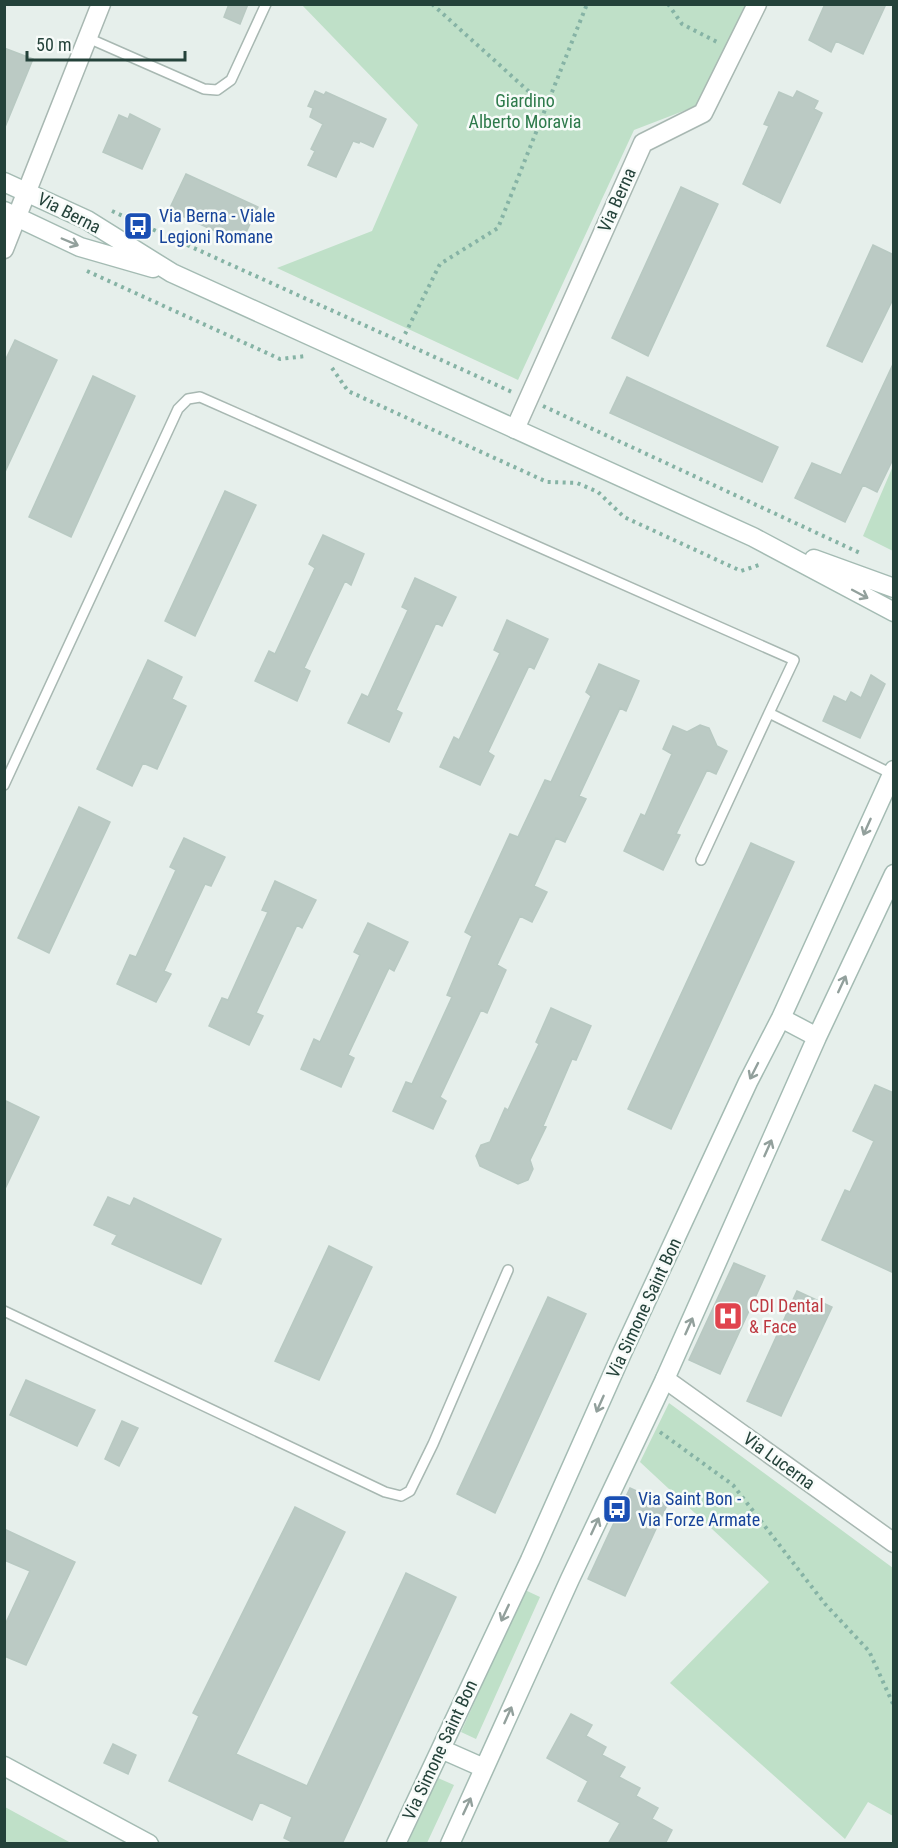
<svg xmlns="http://www.w3.org/2000/svg" width="898" height="1848" font-family="'Roboto Condensed',sans-serif">
  <rect width="100%" height="100%" fill="#e6efeb"/>
  <path fill="#bfe0c8" d="M302 5H745L699 105 634 130 518 380 277 268 372 231 418 125Z
    M893 466V551L863 536Z
    M669 1403 893 1568V1816L868 1802 845 1839 670 1683 769 1582 640 1462Z
    M525 1590 540 1597 476 1739 461 1732Z
    M438 1778 454 1785 427 1843H408Z
    M5 1807 71 1843H5Z"/>
  <path fill="#bbcac4" stroke="#b8c9c2" stroke-width="1.5" d="M229 4H248L240 24 224 17Z
    M825 4H886L863 54 836 41 831 52 809 40Z
    M4 48 33 59 5 127H4Z
    M315 91 324 95 326 92 386 119 373 147 360 141 359 143 353 141 336 177 308 165 315 151 311 149 323 124 310 117 313 108 308 106Z
    M797 91 818 101 814 109 822 113 780 203 743 184 769 126 764 124 779 92 793 98Z
    M130 114 160 129 142 169 103 152 119 115 128 119Z
    M186 174 258 207 241 243 169 210Z
    M681 187 718 204 648 356 612 338Z
    M873 245 894 255V297L862 362 827 346Z
    M15 340 57 360 4 474V363Z
    M894 362V457L877 492 863 485 845 522 795 498 812 463 841 475Z
    M93 376 135 396 71 537 29 517Z
    M627 377 778 447 762 482 610 413Z
    M225 491 256 505 195 636 165 621Z
    M323 535 364 554 351 585 345 581 304 668 310 671 297 701 255 681 269 651 275 654 315 568 309 564Z
    M415 578 456 597 442 626 436 623 396 710 402 713 389 742 348 723 362 694 368 697 408 610 402 607Z
    M507 620 548 639 534 669 529 666 488 752 494 756 480 785 440 767 454 737 459 740 500 653 494 650Z
    M148 660 182 677 172 699 186 706 157 769 143 763 132 786 97 769Z
    M599 664 639 681 626 711 620 708 579 796 586 799 565 842 556 838 534 886 547 892 532 922 520 916 497 965 506 970 487 1013 481 1010 440 1097 446 1101 433 1129 393 1111 406 1082 412 1084 452 997 447 995 472 936 465 932 510 834 518 837 545 780 551 782 591 696 586 692Z
    M871 675 885 684 860 738 823 721 834 696 846 702 851 692 861 698Z
    M700 725 709 728 717 746 727 751 716 774 707 770 676 834 680 835 663 870 624 851 641 814 645 816 672 754 663 749 673 726 687 732Z
    M79 807 110 822 49 953 18 938Z
    M184 838 225 857 211 886 205 884 164 971 171 974 156 1002 117 984 130 955 136 957 176 870 170 867Z
    M751 843 794 862 671 1129 628 1109Z
    M275 881 316 900 302 928 297 925 256 1013 263 1016 249 1045 209 1026 222 998 228 1000 268 912 262 910Z
    M368 923 408 942 394 971 389 968 348 1055 354 1058 341 1087 301 1069 314 1039 320 1042 360 955 354 952Z
    M551 1008 591 1026 576 1060 572 1059 543 1126 546 1127 530 1160 533 1169 528 1180 518 1184 480 1166 476 1156 481 1145 490 1142 505 1108 508 1110 539 1044 536 1042Z
    M875 1085 894 1093V1273L822 1240 845 1190 850 1192 874 1141 853 1131Z
    M4 1100 39 1117 4 1191Z
    M108 1197 130 1206 134 1198 221 1239 201 1284 112 1244 117 1235 94 1225Z
    M329 1246 372 1267 319 1380 275 1361Z
    M734 1263 765 1276 720 1374 689 1360Z
    M797 1291 832 1307 781 1416 747 1401Z
    M548 1297 586 1314 495 1513 457 1494Z
    M26 1380 95 1410 77 1446 10 1415Z
    M122 1421 138 1428 119 1466 105 1459Z
    M630 1488 667 1505 625 1596 588 1579Z
    M295 1507 345 1532 236 1754 307 1786 406 1573 456 1597 342 1844H296L284 1838 292 1817 260 1802 252 1820 169 1781 199 1716 193 1713Z
    M4 1529 75 1562 26 1665 4 1656V1627L30 1571 4 1560Z
    M571 1714 592 1725 586 1736 606 1747 602 1755 625 1767 619 1777 640 1788 636 1796 658 1808 652 1819 672 1830 665 1844H608L620 1823 578 1801 588 1781 547 1758Z
    M113 1744 136 1755 128 1774 104 1763Z"/>
  <g fill="none" stroke-linecap="round" stroke-linejoin="round">
    <g stroke="#a8b8b2" stroke-width="12">
      <path id="lane" d="M88 38 204 89 217 90 231 80 266 4
        M4 785 178 409 188 399 200 397 794 660 769 713 894 775
        M701 860 769 713
        M4 1311 385 1492 401 1496 410 1491 433 1444 508 1270"/>
    </g>
    <g stroke="#a8b8b2" stroke-width="21">
      <path id="street" d="M4 249 101 4
        M515 429 643 143 703 113 757 4
        M665 1379 894 1543"/>
    </g>
    <g stroke="#a4bbb3" stroke-width="21">
      <path id="secondary" d="M4 182 87 220 172 273 753 537 894 612
        M4 211 80 247 153 268
        M814 559 894 588
        M781 1018 817 1037
        M441 1749 484 1768
        M4 1766 149 1844
        M396 1844 530 1560 623 1351 748 1082 781 1018 894 770
        M450 1844 570 1579 665 1379 817 1037 894 874"/>
    </g>
    <path stroke="#86b3a5" stroke-width="4" stroke-dasharray="3 4.5" stroke-linecap="butt" d="M432 4 546 107
      M668 4 682 24 719 43
      M112 211 512 392
      M87 271 280 359 306 356
      M405 334 440 264 498 228 587 4
      M332 368 348 391 547 482 577 483 598 492 624 517 741 571 762 564
      M543 406 860 553
      M660 1432 733 1485 825 1604 869 1651 894 1706"/>
    <use href="#lane" stroke="#fff" stroke-width="9"/>
    <use href="#street" stroke="#fff" stroke-width="18"/>
    <use href="#secondary" stroke="#fff" stroke-width="18"/>
  </g>
  <defs><path id="oneway-shaft" d="M-6 0H5M1.5-3L5.5 0L1.5 3" fill="none" stroke-width="1.6" stroke-linecap="round" stroke-linejoin="round" transform="scale(1.5)"/></defs>
  <g stroke="#92a09c">
    <use href="#oneway-shaft" transform="translate(70 242) rotate(23)"/>
    <use href="#oneway-shaft" transform="translate(860 594) rotate(28)"/>
    <use href="#oneway-shaft" transform="translate(867 827) rotate(114)"/>
    <use href="#oneway-shaft" transform="translate(842 984) rotate(-65)"/>
    <use href="#oneway-shaft" transform="translate(754 1071) rotate(117)"/>
    <use href="#oneway-shaft" transform="translate(768 1148) rotate(-66)"/>
    <use href="#oneway-shaft" transform="translate(689 1326) rotate(-66)"/>
    <use href="#oneway-shaft" transform="translate(600 1404) rotate(114)"/>
    <use href="#oneway-shaft" transform="translate(595 1526) rotate(-65)"/>
    <use href="#oneway-shaft" transform="translate(505 1613) rotate(115)"/>
    <use href="#oneway-shaft" transform="translate(508 1715) rotate(-66)"/>
    <use href="#oneway-shaft" transform="translate(467 1806) rotate(-65)"/>
  </g>
  <defs>
    <g id="bus-square" transform="scale(1.5)"><rect x="-9" y="-9" width="18" height="18" rx="4" fill="#1a4fb4" stroke="#f7fbf9"/><path d="M-5-6H5V4H4V6H2V4H-2V6H-4V4H-5ZM-3.5-4V0h7V-4ZM-3.5 1.2v1.5H-2V1.2ZM2 1.2v1.5H3.5V1.2Z" fill="#fff"/></g>
    <g id="hospital-square" transform="scale(1.5)"><rect x="-9" y="-9" width="18" height="18" rx="4" fill="#e0444e" stroke="#f7fbf9"/><path d="M-5-5h3v3.5h4V-5h3V5h-3V1.5h-4V5h-3Z" fill="#fff"/></g>
  </defs>
  <g fill-rule="evenodd">
    <use href="#bus-square" x="138" y="226"/>
    <use href="#hospital-square" x="728" y="1316"/>
    <use href="#bus-square" x="617" y="1509"/>
  </g>
  <g text-anchor="middle" stroke-width="5" stroke-linejoin="round" paint-order="stroke">
    <g font-size="18" fill="#2d7a4b" stroke="#f7fbf9">
      <text x="525" y="107">Giardino<tspan x="525" dy="21">Alberto Moravia</tspan></text>
    </g>
    <g font-size="18" fill="#24423a" stroke="#f7fbf9">
      <text transform="translate(617 200) rotate(-66)" y="6">Via Berna</text>
      <text transform="translate(69 213) rotate(27)" y="6">Via Berna</text>
      <text transform="translate(644 1308) rotate(-65)" y="6">Via Simone Saint Bon</text>
      <text transform="translate(779 1461) rotate(36)" y="6">Via Lucerna</text>
      <text transform="translate(440 1750) rotate(-65)" y="6">Via Simone Saint Bon</text>
    </g>
    <g font-size="18" fill="#164399" stroke="#f7fbf9" text-anchor="start">
      <text x="159" y="222">Via Berna - Viale<tspan x="159" dy="21">Legioni Romane</tspan></text>
      <text x="638" y="1505">Via Saint Bon -<tspan x="638" dy="21">Via Forze Armate</tspan></text>
    </g>
    <g font-size="18" fill="#be3a42" stroke="#f7fbf9" text-anchor="start">
      <text x="749" y="1312">CDI Dental<tspan x="749" dy="21">&amp; Face</tspan></text>
    </g>
  </g>
  <rect width="898" height="1848" fill="none" stroke="#24423a" stroke-width="12"/>
  <path d="M27 51v9h158v-9" fill="none" stroke="#24423a" stroke-width="3"/>
  <text x="36" y="51" font-size="18" fill="#24423a" stroke="#f7fbf9" stroke-width="4.5" paint-order="stroke">50 m</text>
</svg>
